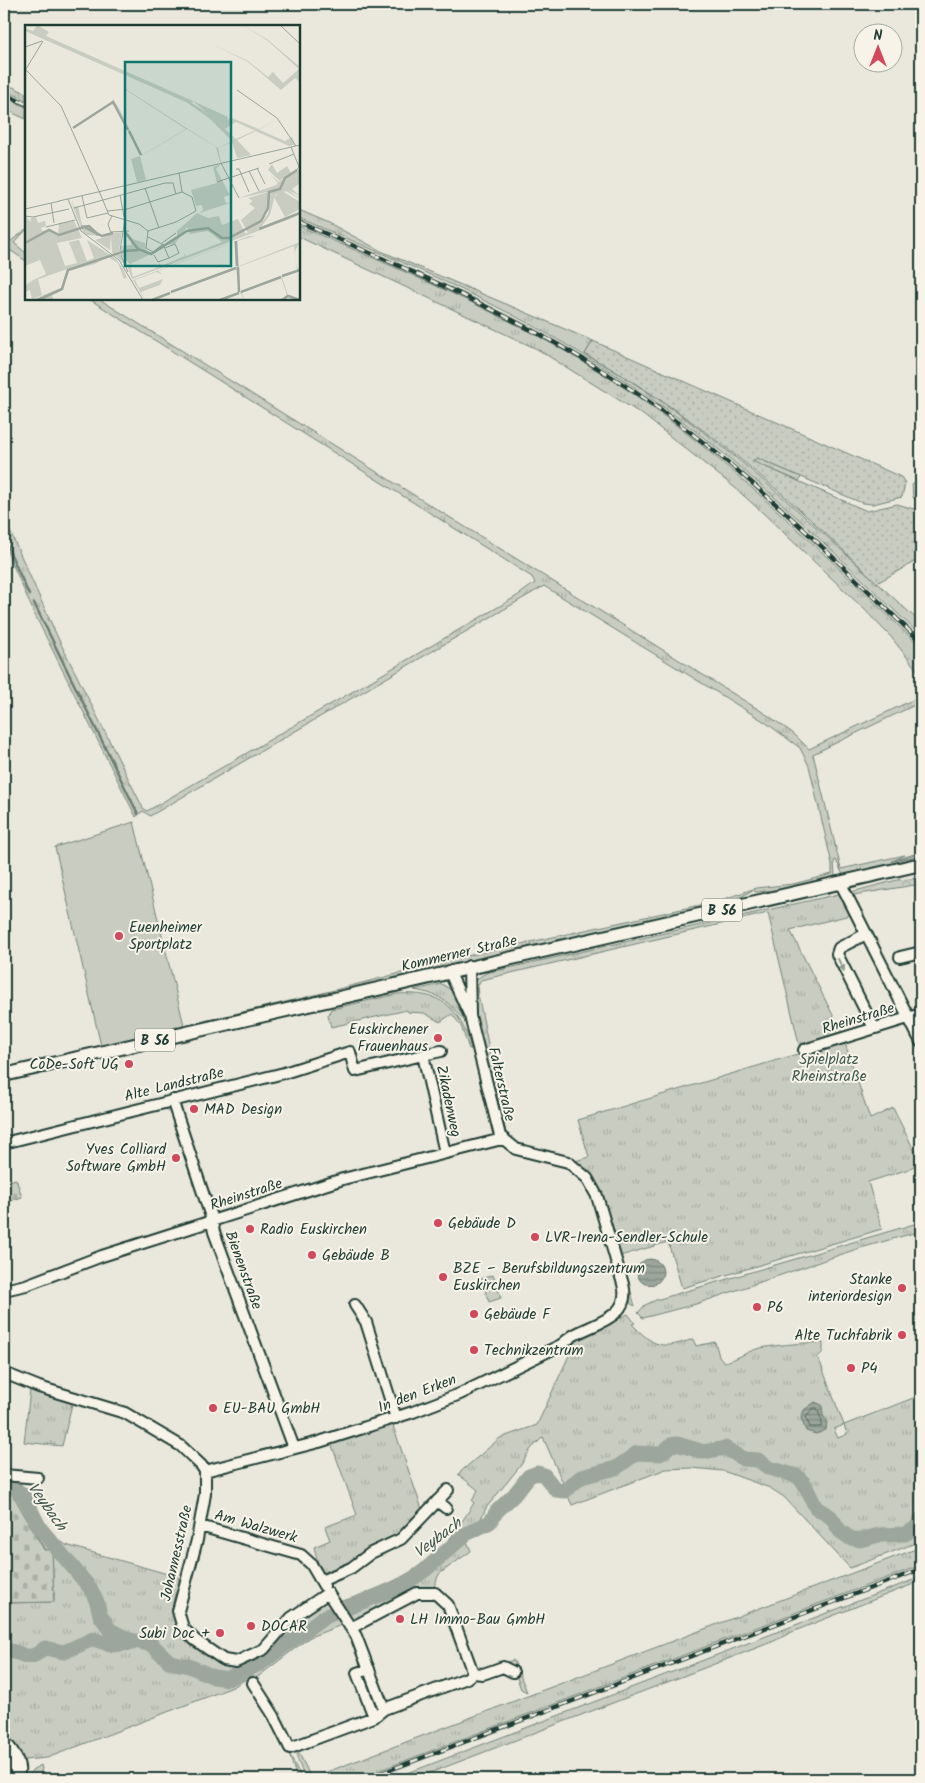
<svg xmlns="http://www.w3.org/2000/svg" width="925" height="1783" font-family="Kalam,sans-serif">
  <defs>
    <pattern id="grass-tufts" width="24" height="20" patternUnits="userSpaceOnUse" patternTransform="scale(1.25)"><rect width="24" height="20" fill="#c8ccc1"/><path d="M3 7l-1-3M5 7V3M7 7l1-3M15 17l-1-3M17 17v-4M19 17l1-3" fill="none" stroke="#abb0a6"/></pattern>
    <pattern id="forest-crowns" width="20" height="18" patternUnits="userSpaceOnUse" patternTransform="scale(1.25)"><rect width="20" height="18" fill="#c8ccc1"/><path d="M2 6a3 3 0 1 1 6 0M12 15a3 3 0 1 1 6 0" fill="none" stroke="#abb0a6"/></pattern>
    <pattern id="cemetery-stones" width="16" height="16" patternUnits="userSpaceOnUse" patternTransform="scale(1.25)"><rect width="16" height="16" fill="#c8ccc1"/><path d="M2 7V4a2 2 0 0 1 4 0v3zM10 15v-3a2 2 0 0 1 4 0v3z" fill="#abb0a6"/></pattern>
    <pattern id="garden-dots" width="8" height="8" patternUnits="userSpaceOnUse" patternTransform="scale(1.25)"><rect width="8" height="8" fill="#c8ccc1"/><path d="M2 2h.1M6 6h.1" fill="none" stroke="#abb0a6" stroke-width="1.8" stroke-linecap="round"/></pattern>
    <pattern id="water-rules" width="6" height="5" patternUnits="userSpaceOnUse" patternTransform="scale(1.25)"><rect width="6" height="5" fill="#9ca69c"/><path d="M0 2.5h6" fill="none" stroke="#7f8880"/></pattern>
  </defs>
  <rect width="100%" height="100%" fill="#eae8dd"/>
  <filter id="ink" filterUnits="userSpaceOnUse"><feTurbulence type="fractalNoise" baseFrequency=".02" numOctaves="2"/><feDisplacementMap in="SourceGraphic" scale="10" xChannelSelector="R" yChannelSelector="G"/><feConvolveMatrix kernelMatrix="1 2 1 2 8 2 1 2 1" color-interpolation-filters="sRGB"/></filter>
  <g filter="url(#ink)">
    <path fill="url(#grass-tufts)" stroke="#74847a" fill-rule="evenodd" d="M4 83 26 93V100L4 90Z
      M4 97 26 107V119L4 109Z
      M299 210 329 223 381 251 593 341 585 354C714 425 813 525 921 623V636C829 548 738 455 631 385 587 356 541 329 493 305 430 273 364 246 299 218Z
      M299 226C399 269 500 311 594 368 716 444 817 548 921 647V675L891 637 865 610 763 513 734 487 643 415 537 349 299 237Z
      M26 230 14 243 26 253V261L4 246Z
      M89 299H99L769 716 794 734 809 749 921 696V702L813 754 841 869 905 855 893 861 921 855V858L843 875 836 860 834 861 835 877 792 888 755 892 754 889 738 899 686 913 545 943 348 991 195 1025V1023L311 996 471 955 718 901 756 888 793 884 832 874V864L809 766 800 748 765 722 544 586 150 816 143 811 136 817 35 615 4 545V518L57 636 143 808 147 811 517 596 535 583 532 577Z
      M757 458 801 477 799 481 751 461Z
      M839 894 861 931 859 933 850 915 790 930 843 1035 800 1048 768 913 481 980 477 988 479 999 506 1133 504 1134C499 1106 463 1001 478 978L486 973Z
      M442 984 454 992 468 1025C449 1003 444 995 414 990Z
      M397 994C442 991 460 1007 471 1049H469L461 1026 452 1014 440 1022 424 1013 408 1012 407 1010 331 1027 328 1015 331 1009Z
      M844 1040 870 1119 893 1108 920 1162 909 1169 868 1182 882 1229 682 1288 668 1242 620 1256 635 1306 631 1304 598 1188 590 1175 575 1161 589 1157 578 1120Z
      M921 1222V1231L857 1249 696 1304 643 1318 638 1313 645 1305 656 1300Z
      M628 1314 635 1323 632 1324C654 1347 662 1350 693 1339L696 1346 715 1342 719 1356 724 1362C736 1360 746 1352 757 1349 764 1346 819 1341 823 1343V1352L818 1357 844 1425 921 1395V1517L913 1528 904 1533 879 1534 857 1538 843 1528 833 1516 819 1508 806 1482 798 1474 771 1468 761 1460 742 1455 725 1444C718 1445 712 1448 705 1448 685 1446 678 1431 661 1451H634L610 1468 581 1474 565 1488 543 1437 530 1450 521 1465 486 1508 479 1523 468 1528 464 1534 471 1551 439 1574 433 1589H420L356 1620 350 1619 339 1602C375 1591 415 1575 442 1547 455 1534 464 1518 474 1503L472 1501 478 1490 458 1474 500 1438 537 1425 571 1351 570 1347 574 1341ZM844 1425 847 1434 838 1438 834 1429Z
      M30 1390 73 1400 62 1446 24 1442Z
      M392 1423 423 1512C417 1518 411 1527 405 1532 392 1543 335 1575 321 1575L314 1547 330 1540 325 1527 357 1515 331 1443Z
      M681 1448 705 1455 728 1452 751 1465 757 1463 770 1472 792 1477 803 1484 814 1510 833 1522 841 1536 850 1543 906 1537 915 1533 921 1525V1541L850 1568 784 1497 770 1488 723 1471 692 1468 666 1469 572 1505 567 1494 585 1480 604 1476 619 1470 635 1456 647 1455 661 1457 671 1449Z
      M4 1481C32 1482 30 1505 43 1524 50 1533 57 1539 66 1545L178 1577C182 1584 174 1595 173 1603 169 1625 206 1649 221 1663L238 1669 291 1622 324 1600H327L335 1609 314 1620 264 1660 245 1670 247 1672C279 1656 304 1627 337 1613L344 1624 310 1637 255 1679 251 1676 233 1687 47 1758 24 1760 4 1736V1603L54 1602 52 1550H45L17 1499 4 1491Z
      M921 1547V1565L357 1779H305L297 1758V1749L311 1778Z
      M921 1577V1581L792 1632 772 1642 414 1779H392Z
      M513 1660 515 1663 527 1692 521 1689 513 1667 505 1663Z
      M289 1753 302 1779H297Z
      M41 1765 42 1769 38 1779H28L32 1770Z"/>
    <path fill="url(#forest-crowns)" stroke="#74847a" d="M921 852V855L892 861Z
      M921 878V884L853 895 851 892 897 880Z"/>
    <path fill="url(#cemetery-stones)" stroke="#74847a" d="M16 1179 22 1197 4 1203V1182Z
      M4 1491 12 1493 44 1550H52L54 1602 4 1603Z"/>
    <path fill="url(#garden-dots)" stroke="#74847a" d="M593 341 901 477 905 483 902 497 873 504 862 503 757 458 752 461 867 511 897 504 921 511V558L877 583C789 496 694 413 585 354Z
      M914 483 921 486V506L913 497 912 485Z"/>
    <path fill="#c8ccc1" stroke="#74847a" d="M134 822 184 1025 101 1046 55 847Z
      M493 1275 501 1298 489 1302 481 1279Z"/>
    <path fill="url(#water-rules)" stroke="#6a7c72" d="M637 1272a13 13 0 1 1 26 0a13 13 0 1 1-26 0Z
      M815 1402 822 1405 823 1415 827 1421 826 1430 816 1434 806 1431 801 1418 804 1410Z"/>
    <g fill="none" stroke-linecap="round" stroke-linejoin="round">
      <path stroke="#51675e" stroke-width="1" d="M817 1408 822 1422 821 1427H810L806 1418 812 1409Z"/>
      <path stroke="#6a7c72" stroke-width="2.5" d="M4 539 29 595
        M34 603 138 814"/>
      <path stroke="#9ca69c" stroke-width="15" d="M4 1486 13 1487 23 1495 40 1528 90 1588 97 1602 100 1615 110 1630 127 1639 152 1645 170 1662 189 1666 214 1677 228 1679 261 1663 322 1618 404 1585 425 1570 466 1534 490 1522 497 1511 514 1495 529 1476 537 1473 544 1475 556 1490 565 1491 581 1477 616 1468 637 1453 660 1454 671 1445 677 1444 704 1452 725 1448 744 1459 758 1460 769 1468 797 1476 804 1483 816 1508 831 1517 840 1531 850 1538 860 1540 879 1535 905 1534 916 1528 921 1519
        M4 1650C24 1651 25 1665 45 1648L64 1652 93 1639 111 1645 133 1643"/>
      <g stroke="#1f3d34" stroke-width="14">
        <path id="minor" d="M840 882 921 1042
          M866 934 839 948 837 954 874 1028
          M900 957 921 952
          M469 966 470 1015
          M804 1050 921 1014
          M423 1055 441 1051
          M172 1100 211 1217 214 1232 294 1448
          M4 1143 284 1073 350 1052 355 1071 423 1055 445 1153
          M4 1290 26 1285 102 1256 343 1179 502 1139
          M355 1305 366 1322 396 1418
          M4 1373 39 1387 125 1413 181 1446 201 1465 205 1471V1494L197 1540 178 1611 183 1628 195 1640 224 1660 236 1662 264 1649 291 1618 328 1593 356 1636 384 1709 374 1717 290 1748 274 1716 253 1683
          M205 1471 319 1442 413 1412 460 1394 561 1345C565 1342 569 1338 574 1335 595 1323 632 1317 623 1284L597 1196 587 1178 568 1162 516 1149 500 1136 470 1016 449 971
          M4 1475 38 1478
          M437 1501 446 1508
          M200 1526 301 1555 311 1564 324 1586
          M321 1581 351 1568 371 1553 401 1539 448 1490
          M351 1628 417 1593H435L448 1605 473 1673 467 1678 384 1709
          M369 1669 357 1673 374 1717
          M473 1673 483 1674 503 1667 513 1672
          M4 1741C13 1750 24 1766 17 1779
          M4 1775 13 1767 14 1756"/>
      </g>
      <g stroke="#1f3d34" stroke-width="16">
        <path id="major" d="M4 1075 921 864"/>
      </g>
      <use href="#minor" stroke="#f7f3e8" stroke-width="10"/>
      <use href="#major" stroke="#f7f3e8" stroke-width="12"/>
      <g stroke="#1f3d34" stroke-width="4.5">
        <path id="rail" d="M4 94 26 104
          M299 222C437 282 570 338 690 432 772 495 846 570 921 642
          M366 1779 921 1569"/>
      </g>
      <use href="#rail" stroke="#f7f3e8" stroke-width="2.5" stroke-dasharray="8" stroke-linecap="butt"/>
    </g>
    <defs><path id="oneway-solid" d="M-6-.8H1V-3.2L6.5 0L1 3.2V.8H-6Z" transform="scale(1.25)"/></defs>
    <use fill="#8b988e" href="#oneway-solid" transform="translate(841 965) rotate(64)"/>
  </g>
  <g fill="#d1495b" stroke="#f7f3e8" stroke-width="2">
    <circle cx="119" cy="936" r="5"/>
    <circle cx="438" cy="1038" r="5"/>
    <circle cx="129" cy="1064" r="5"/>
    <circle cx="194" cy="1109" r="5"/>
    <circle cx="176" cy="1158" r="5"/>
    <circle cx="438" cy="1223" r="5"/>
    <circle cx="250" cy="1229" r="5"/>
    <circle cx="535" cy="1237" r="5"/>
    <circle cx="312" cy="1255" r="5"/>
    <circle cx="443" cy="1277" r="5"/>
    <circle cx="902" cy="1288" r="5"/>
    <circle cx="757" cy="1307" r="5"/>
    <circle cx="474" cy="1314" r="5"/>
    <circle cx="902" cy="1335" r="5"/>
    <circle cx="474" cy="1350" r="5"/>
    <circle cx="851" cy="1368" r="5"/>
    <circle cx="213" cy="1408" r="5"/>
    <circle cx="400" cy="1619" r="5"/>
    <circle cx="251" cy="1626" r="5"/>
    <circle cx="220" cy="1633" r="5"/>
  </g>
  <g text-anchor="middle" stroke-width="4" stroke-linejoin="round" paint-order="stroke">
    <g fill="#f7f3e8" stroke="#60746a" stroke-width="1">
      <rect x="702" y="898.5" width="40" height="23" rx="4"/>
      <rect x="135" y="1028.5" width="40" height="23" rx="4"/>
    </g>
    <g font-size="14" font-weight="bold" fill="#1f3d34">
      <text x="722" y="915">B 56</text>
      <text x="155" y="1045">B 56</text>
    </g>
    <g font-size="15" fill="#1f3d34" stroke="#f7f3e8" text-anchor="start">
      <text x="129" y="932">Euenheimer<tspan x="129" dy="17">Sportplatz</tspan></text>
      <text x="428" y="1034" text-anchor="end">Euskirchener<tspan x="428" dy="17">Frauenhaus</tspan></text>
      <text x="119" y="1069" text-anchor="end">CoDe-Soft UG</text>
      <text x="204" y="1114">MAD Design</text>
      <text x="166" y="1154" text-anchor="end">Yves Colliard<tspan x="166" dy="17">Software GmbH</tspan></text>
      <text x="448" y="1228">Gebäude D</text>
      <text x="260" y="1234">Radio Euskirchen</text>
      <text x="545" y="1242">LVR-Irena-Sendler-Schule</text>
      <text x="322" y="1260">Gebäude B</text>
      <text x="453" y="1273">BZE – Berufsbildungszentrum<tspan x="453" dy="17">Euskirchen</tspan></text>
      <text x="892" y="1284" text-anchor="end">Stanke<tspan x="892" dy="17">interiordesign</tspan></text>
      <text x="767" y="1312">P6</text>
      <text x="484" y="1319">Gebäude F</text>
      <text x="892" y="1340" text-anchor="end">Alte Tuchfabrik</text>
      <text x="484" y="1355">Technikzentrum</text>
      <text x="861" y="1373">P4</text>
      <text x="223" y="1413">EU-BAU GmbH</text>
      <text x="410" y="1624">LH Immo-Bau GmbH</text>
      <text x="261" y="1631">DOCAR</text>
      <text x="210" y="1638" text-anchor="end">Subi Doc +</text>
    </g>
    <g font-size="15" fill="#1f3d34" stroke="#f7f3e8">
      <text transform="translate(459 953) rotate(-13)" y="5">Kommerner Straße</text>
      <text transform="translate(858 1018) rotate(-17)" y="5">Rheinstraße</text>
      <text transform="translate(174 1084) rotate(-14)" y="5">Alte Landstraße</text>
      <text transform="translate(502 1084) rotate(77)" y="5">Falterstraße</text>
      <text transform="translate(449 1101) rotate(78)" y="5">Zikadenweg</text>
      <text transform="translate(246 1194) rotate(-18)" y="5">Rheinstraße</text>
      <text transform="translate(244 1270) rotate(70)" y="5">Bienenstraße</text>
      <text transform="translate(417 1393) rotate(-21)" y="5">In den Erken</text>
      <text transform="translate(256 1526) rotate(16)" y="5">Am Walzwerk</text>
      <text transform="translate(176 1553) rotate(-77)" y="5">Johannesstraße</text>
    </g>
    <g font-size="15" fill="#415a50" stroke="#f7f3e8">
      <text x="829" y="1064">Spielplatz<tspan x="829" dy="17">Rheinstraße</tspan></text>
    </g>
    <g font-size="16" font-style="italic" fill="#445c53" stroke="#f7f3e8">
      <text transform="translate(48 1506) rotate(55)" y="6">Veybach</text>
      <text transform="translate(437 1537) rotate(-37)" y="6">Veybach</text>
    </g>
  </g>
  <g transform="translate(25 25)">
    <rect width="275" height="275" fill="#eae8dd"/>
    <path d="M12 0 24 7 21 11 168 76 167 78 185 90 211 114 233 104 203 91 234 104 253 94 235 104 212 115 226 130 181 88 226 130 195 137 191 122 162 104 116 131 92 82 86 79 88 74 94 83 117 130 161 104 101 65 104 63 102 65 193 123 207 116 184 93 161 77 0 6V3L8 6ZM207 117 212 133 196 137 193 123ZM218 0 243 15 275 42V57L270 53 256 65 223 37 185 18 223 36 243 52 248 47 258 58 274 44 243 16ZM196 139 191 144 205 170 199 172 201 178 208 177 174 188 178 185 177 180 171 181 173 187 166 165 192 158 188 142ZM247 139 252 148 262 141 266 148 255 156 243 145ZM247 166 244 184 232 204 275 190 107 254 103 243 105 239 108 252 134 242V237L136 241 160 231 158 227 161 231 197 217 183 206 165 209 162 202 150 219 139 220 152 213V206L172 188 183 193 194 191 197 200 213 194 220 208H223L216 195 230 183 224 179 228 176 223 173ZM47 174 49 182 53 181 57 200 65 201 77 210 97 207 94 226 89 228 96 227V221L106 220V215L98 208 102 207 108 214 120 218 121 225 126 228 137 220 139 223 105 239 95 229 100 240 87 227 86 210 85 225 70 215 83 211 61 210 58 207 48 182ZM1 191 5 197 6 193 11 192 13 198 20 196 21 201 16 203 17 206 25 204 33 209 34 198 49 196 57 213 32 218 40 241 52 238 44 217 54 215 62 236 69 233 62 215 90 233 97 242 102 252 99 254 93 238 83 232 70 239 43 246 37 264 27 268 28 275H6L36 263 42 244 0 259 21 249 15 235 0 241ZM224 211H230L212 216 214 241 275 217 270 226 271 241 275 245 257 252 263 270 275 275 264 271 256 275 262 270 256 252 216 267 220 275 215 268 194 275 214 267 211 244 126 275 211 242 209 217 133 246 137 249 131 247 110 255 114 263 138 254 135 260 116 267 120 275 108 255ZM269 221 272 246 214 267 213 242Z" fill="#c8ccc1" fill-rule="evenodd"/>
    <path d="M275 143V158L267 164 275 171 263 165 275 174 261 166 250 170 245 190 236 202 231 204 243 189 247 166 214 173 251 160 253 158 245 149 254 157Z" fill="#c8ccc1"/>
    <path d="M168 76 203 92 202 95 205 92 260 116 267 112 270 120 264 121 211 97 200 104ZM257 166 275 177V184L260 192 249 172Z" fill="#c8ccc1"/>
    <path d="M115 131 121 155 112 157 106 134ZM13 254 17 270 7 274 5 265 0 267V260Z" fill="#c8ccc1"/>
    <path fill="none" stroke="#9ca69c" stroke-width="2.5" d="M48 103 88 77 103 105M104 106 116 130M56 202 64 201 73 210M234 204 275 188M100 207 113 224 126 229 162 206 183 203 197 213H204L236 196 243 183 244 167 255 164 260 153 272 145M211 216 212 241M0 218 24 205 34 210 59 202 77 211 88 208M213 242 214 267M257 251 275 245M146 267 211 243M216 267 256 252M13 275 37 264 43 245 100 226 114 225M127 275 145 268M195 275 214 268M257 275 263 271 275 275"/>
    <path fill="none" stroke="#99a499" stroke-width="1" d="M256 1 275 19M0 22 17 16M0 44 36 81 74 166M1 44 18 16M212 65 252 93 271 121M266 122 274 142 271 145M196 138 214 173M244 139 269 129M232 143 240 159M211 144H214L224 167M224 146 234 166M192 157 234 143M120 163 134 203M74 166 84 190 114 199 123 206M95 170 99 192M57 171 62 193 83 188M43 174 56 206 94 235 118 275M34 176 275 120M26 178 29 198M49 183 140 158H148L151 169M0 184 35 176M82 186 102 184 157 167M0 191 8 192 44 184M21 202 50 195M123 206 151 197 171 186 167 172 157 167 154 148M123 206 121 223 128 227 138 219 144 233 133 237 129 230M86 207 104 206M86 208 83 199 87 191M123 212 137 219M137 218 151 208M140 223 150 219 154 228 144 233M95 226 100 194M96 230 103 247"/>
    <path fill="#0f766e" fill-opacity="0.15" stroke="#0f766e" stroke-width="2.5" d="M100 37H206V241H100Z"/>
    <rect width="275" height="275" fill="none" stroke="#1f3d34" stroke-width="2.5"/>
  </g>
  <rect width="925" height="1783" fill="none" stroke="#f7f3e8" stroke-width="20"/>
  <rect x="10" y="10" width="905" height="1763" fill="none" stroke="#1f3d34" stroke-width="2" filter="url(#ink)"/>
  <g transform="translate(878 48)"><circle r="24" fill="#f7f3e8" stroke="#a1aaa0"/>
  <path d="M0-4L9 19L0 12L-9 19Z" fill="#d1495b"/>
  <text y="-8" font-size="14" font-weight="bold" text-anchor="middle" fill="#1f3d34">N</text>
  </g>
</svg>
